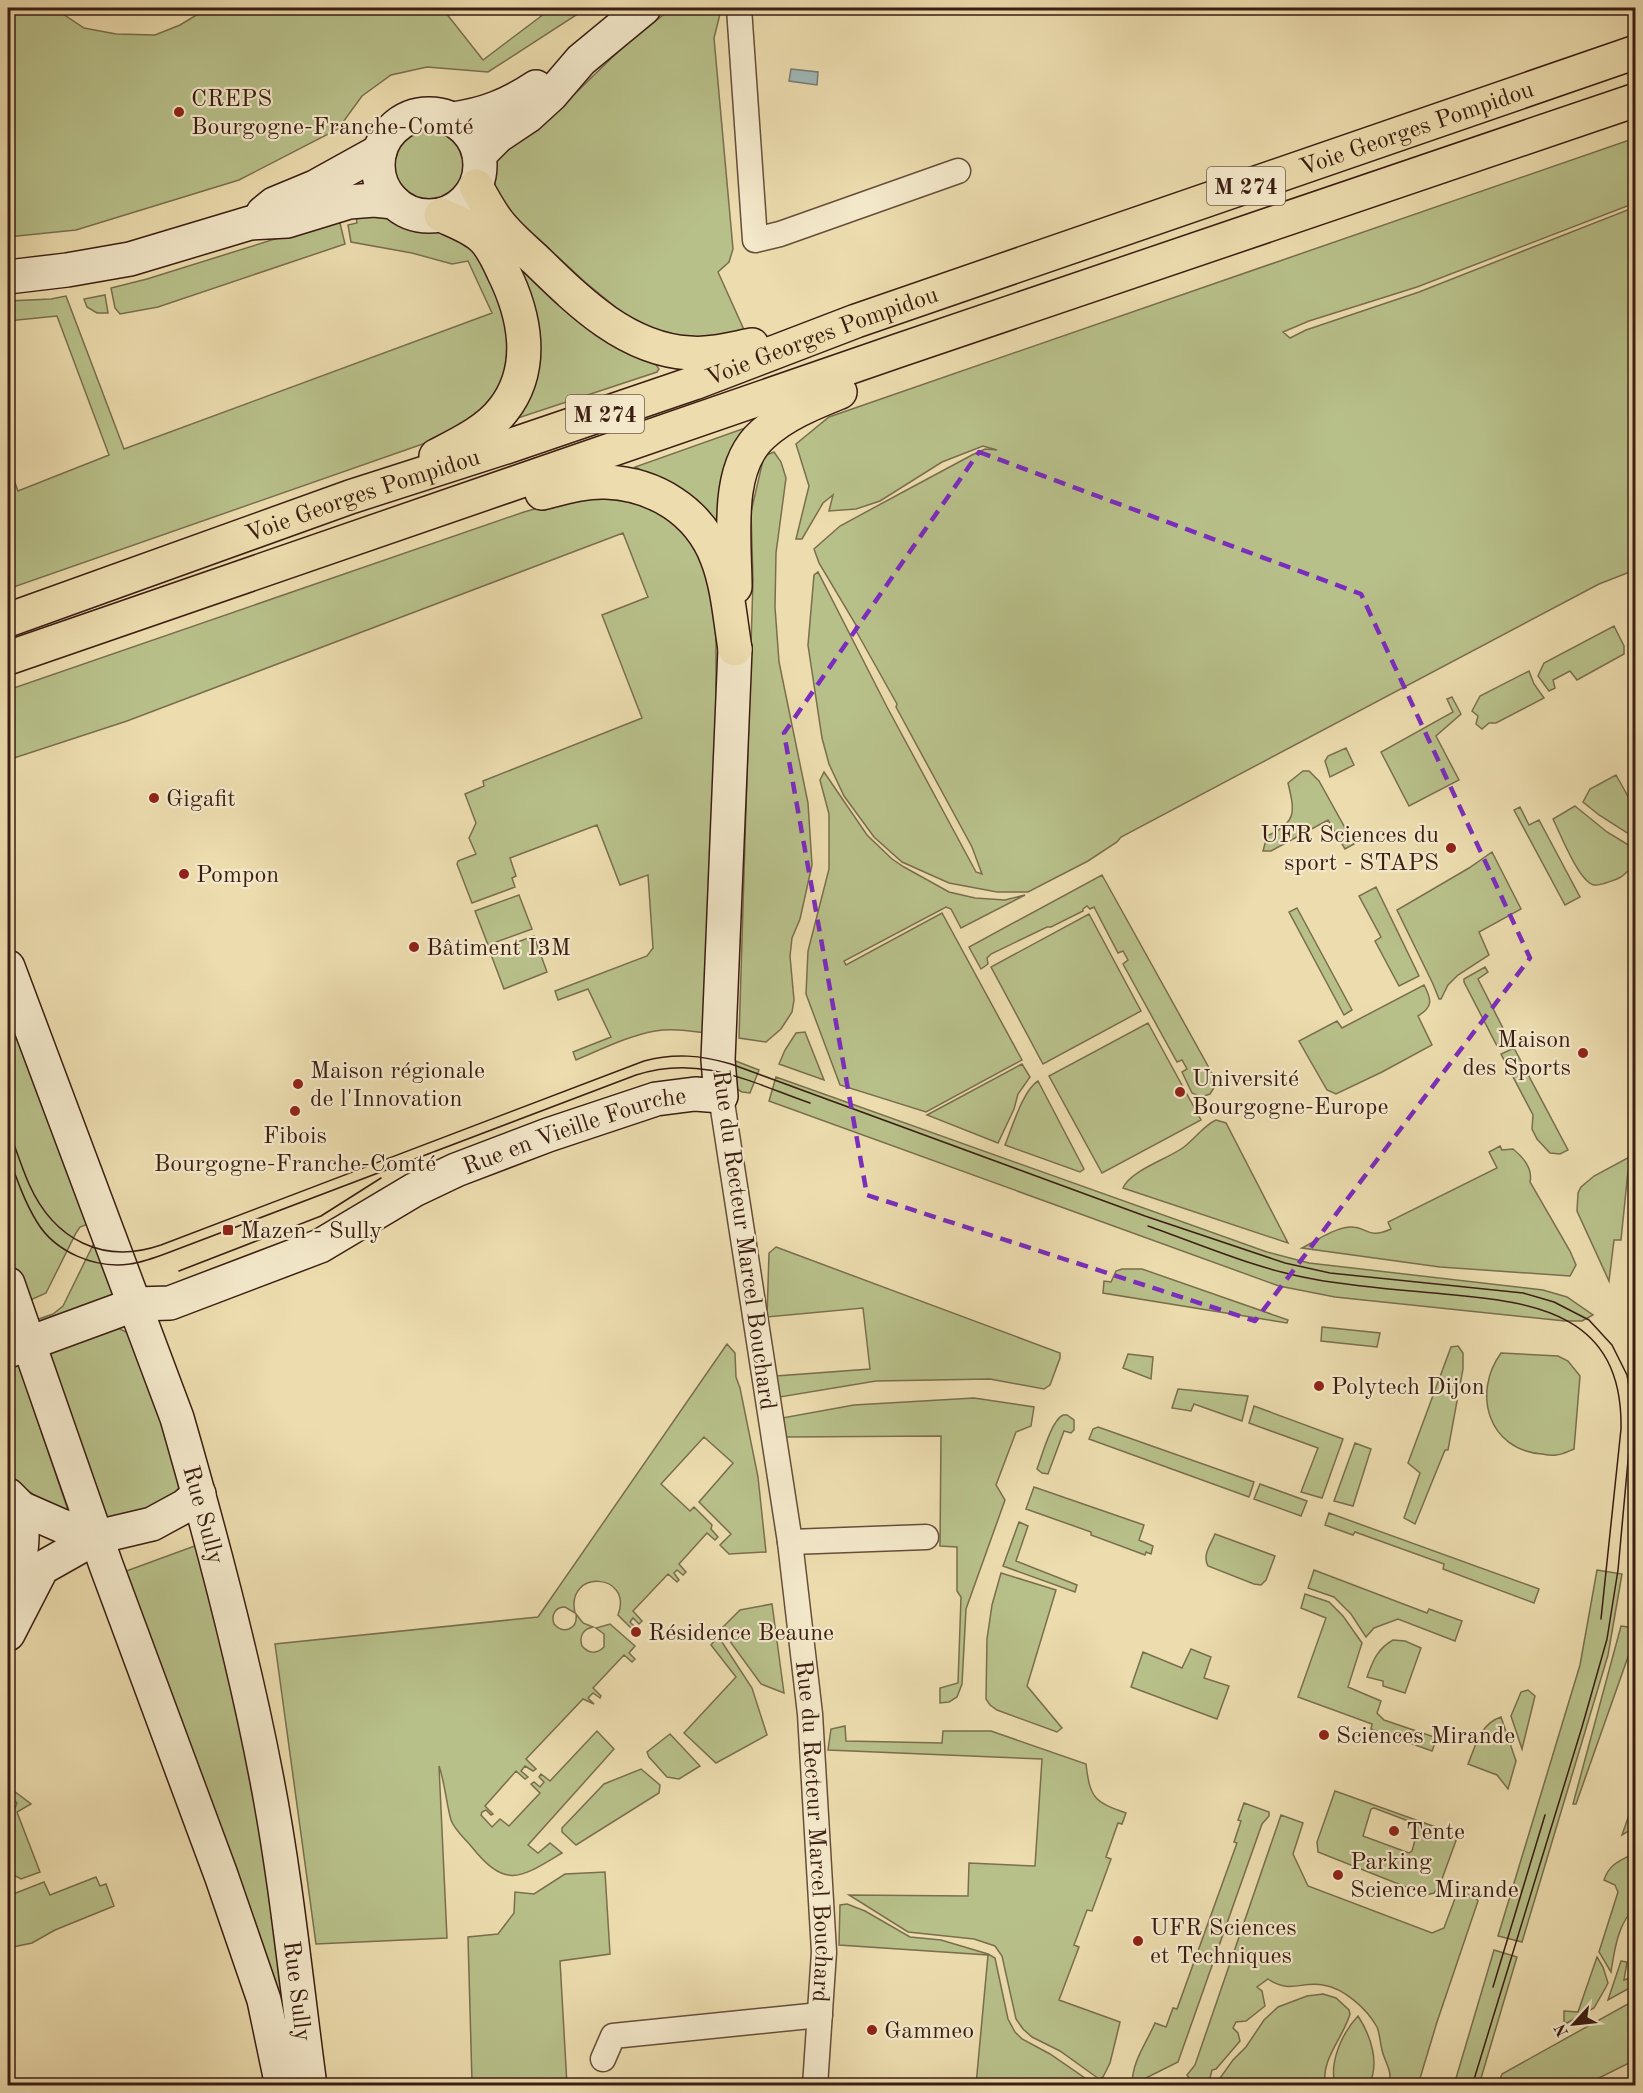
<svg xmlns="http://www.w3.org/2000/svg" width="1643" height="2093" font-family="'Old Standard TT',serif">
  <rect width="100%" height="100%" fill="#ecdcae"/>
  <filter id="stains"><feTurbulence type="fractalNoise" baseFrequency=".00333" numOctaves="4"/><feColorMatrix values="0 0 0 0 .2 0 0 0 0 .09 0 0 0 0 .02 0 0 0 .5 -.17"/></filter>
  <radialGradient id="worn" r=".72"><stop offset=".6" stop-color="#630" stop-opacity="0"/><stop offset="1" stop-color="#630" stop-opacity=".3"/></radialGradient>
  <path fill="#b8c08a" stroke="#7a6e4e" stroke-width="1.5" fill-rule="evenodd" d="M8 8H54L84 28 116 34 155 35 180 25 208 8H442L483 60 552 8H587L488 72 427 67 391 75 362 96 338 129 239 180 76 230 8 237Z
    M673 8H718L720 14 714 38 733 249 729 262 718 272 745 332 717 337H677L636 324 585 282 518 220C509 216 507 211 501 203 490 183 494 176 498 155 549 126 586 80 629 42 643 30 658 19 673 8Z
    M392 164a37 37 0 1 1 74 0a37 37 0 1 1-74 0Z
    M1635 138V203L1417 287 1309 321 1283 332 1290 338 1306 330 1419 292 1635 207V570L1599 584 1121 837 1117 842 1088 861 1028 892H997L949 883 902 862 874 837 844 796 829 764 822 738 808 645 814 575 818 572 887 707 976 872 982 874 972 847 896 707 897 704 855 629 856 625 819 563 814 549 840 526 903 492 972 455 985 449 997 450 983 446 942 462 880 501 856 509 829 511 833 495 823 503 802 539H796L809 486 796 444 829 417Z
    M355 209 389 214 407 226 453 234 474 251 494 285 510 339 503 382 479 416 437 439 8 589V463L18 491 109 455 57 316 8 321V301L51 299 66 296 124 449 492 313 468 261 452 264 412 253 351 242 348 225 357 223Z
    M339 219 345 244 158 307 120 314 115 308 111 288 147 279Z
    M513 259 655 363 659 369 657 372 518 418 514 417Z
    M105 295 108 313H97L87 307 84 299Z
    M745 428 749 430 724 540 669 483 635 467Z
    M774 452 781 462 786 478 776 553 775 607 779 662 808 803 812 865 800 919 792 938 790 956 794 1000 792 1012 781 1029 766 1042 739 1038 753 580 751 512 764 456Z
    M592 497H620L665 515 697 547 711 590 716 625V718L706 1033C690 1031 672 1028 655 1031 628 1036 602 1049 576 1060L573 1052 611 1037 588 989 558 1000 555 991 647 956 653 948 648 875 620 885 597 825 510 858 516 876 512 878 515 887 472 903 457 864 458 861 476 854 469 838 476 823 465 794 484 786 483 781 642 718 602 615 648 597 623 533 127 721 8 760V690L524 512 563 501Z
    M1614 626 1624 646V654L1577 680 1570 671 1553 680 1555 688 1549 691 1538 676 1544 663Z
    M1529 671 1534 684 1544 698 1496 723H1489L1482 729 1476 724 1478 716 1472 711 1480 696Z
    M1452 697 1461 714 1436 736 1459 780 1409 806 1381 752 1453 712 1447 699Z
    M1346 748 1354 765 1330 777 1325 761 1328 756Z
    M1303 771H1309L1319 781 1354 844 1345 849 1328 820 1271 851H1263L1267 836C1297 823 1295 812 1288 783Z
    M824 772 867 835 892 859 904 867 949 892 975 898 1005 900 1025 895 961 928 951 909 946 907 844 961 846 965 942 913 1022 1060 926 1112 840 1085 806 994 808 951 829 869V814L820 780Z
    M1616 775 1635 809V838L1599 815 1583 802 1590 789Z
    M1575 806 1607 832 1635 849C1634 863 1629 874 1617 879 1610 881 1601 886 1594 885 1579 882 1560 833 1553 819Z
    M1520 807 1529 825 1539 820 1580 897 1565 905 1514 810Z
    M1492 852 1521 909 1479 932 1489 955 1458 975 1448 985 1441 999H1439L1433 984 1397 910 1469 868Z
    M1102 875 1213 1075 1215 1086 1210 1094 1201 1097 1192 1093 1182 1072 1187 1069 1182 1060 1177 1062 1123 964 1128 960 1123 951 1118 953 1094 907 1090 909 1087 906 1083 909V911L1051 927H1047L991 954 987 958 988 964 981 969 969 947Z
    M1376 887 1419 976 1399 986 1375 941 1381 937 1359 896Z
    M519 895 532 929 488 945 475 911Z
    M1297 908 1352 1010 1344 1015 1289 912Z
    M1089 914 1141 1011 1043 1064 991 967Z
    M534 936 547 972 504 989 490 952Z
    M1485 967 1488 972 1478 979 1509 1040 1497 1046 1464 982V979Z
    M1424 985C1432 1000 1433 1007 1418 1016L1432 1045 1382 1072 1336 1094 1327 1090 1299 1041 1337 1021 1342 1028Z
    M8 998 93 1222 80 1227 76 1233 46 1293 26 1302 8 1251Z
    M1148 1023 1201 1120 1102 1173 1049 1076Z
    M805 1032 824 1080 779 1064 785 1050 796 1033Z
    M1514 1048 1568 1150 1560 1154 1550 1153 1537 1139 1532 1129 1533 1115 1501 1054Z
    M733 1060 759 1070 750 1093 742 1092 732 1086Z
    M1022 1064 1030 1077 1018 1094 1014 1109 998 1143 927 1115Z
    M776 1077 1267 1252 1309 1263 1543 1290 1567 1297 1593 1315 1582 1321H1565L1335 1297 1279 1286 769 1101Z
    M1038 1081 1084 1169 1080 1172 1005 1145C1012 1128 1023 1090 1038 1081Z
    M1216 1120 1226 1123 1288 1243 1123 1188C1131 1170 1168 1159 1184 1147 1196 1138 1203 1126 1216 1120Z
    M1500 1146 1502 1150 1513 1149C1523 1157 1533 1169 1530 1182L1570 1251 1576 1265 1570 1276 1440 1267 1302 1248C1316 1241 1334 1228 1350 1227 1368 1226 1366 1240 1391 1229L1388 1222 1497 1168 1489 1152Z
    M1635 1154V1172L1628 1171 1621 1240H1614L1609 1281 1577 1211 1578 1193 1581 1187 1594 1176Z
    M100 1241 120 1293 42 1324 33 1321 53 1314 63 1306 93 1245Z
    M776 1247 1060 1353V1358L1050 1385 1044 1389 990 1379 876 1381 780 1397 776 1376 870 1369 863 1308 767 1317 769 1253Z
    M1122 1269H1142L1288 1320 1287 1323 1103 1293 1104 1281 1111 1282 1116 1271Z
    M114 1326 128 1333 137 1344 182 1480 175 1496 160 1506 103 1522 39 1350Z
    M1322 1327 1380 1333 1377 1347 1321 1341Z
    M727 1344 735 1353 736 1377 740 1388 758 1477 766 1552 729 1554 720 1545 731 1534 699 1502 733 1463 704 1437 661 1484 690 1511 694 1507 712 1525 711 1529 718 1537 715 1540 707 1533 679 1564 686 1572 683 1575 677 1570 674 1573 679 1580 677 1582 668 1574 633 1611 642 1621 639 1624 633 1618 630 1622 635 1627 633 1630 618 1615C634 1573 565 1568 575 1613L565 1607C555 1607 551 1615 554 1624 564 1635 578 1629 576 1614L583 1623 593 1627C583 1629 579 1636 582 1646 589 1654 597 1654 604 1647V1634L596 1628 610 1624 635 1646 629 1653 635 1659 632 1662 624 1655 593 1688 601 1696 600 1698 593 1693 588 1698 594 1704 583 1699 526 1759 536 1769 533 1771 525 1766 521 1771 528 1777 525 1779 516 1771 485 1806 493 1814 491 1815 486 1810 482 1812 481 1815 492 1827 500 1819 509 1826 540 1793 531 1784 534 1782 540 1787 544 1782 539 1777 541 1774 550 1781 597 1731 614 1749 528 1845 538 1853 550 1843 562 1853C520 1878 506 1890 471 1846 465 1839 454 1829 451 1820 446 1802 445 1783 439 1766L447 1938 316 1944 275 1644 538 1617Z
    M1458 1346 1463 1353V1369L1448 1450H1445L1415 1524 1404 1518 1420 1473 1408 1463 1451 1347Z
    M1501 1353 1558 1356 1568 1361 1580 1376 1574 1449C1569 1451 1562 1455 1556 1455 1552 1456 1547 1455 1542 1454 1488 1450 1472 1393 1501 1353Z
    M1128 1354 1153 1357 1151 1379 1123 1368Z
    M17 1360 68 1510C46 1502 20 1491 8 1470V1363Z
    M1178 1389 1248 1396 1242 1421 1194 1404 1191 1411 1172 1408Z
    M974 1398 1034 1407 1031 1426 1016 1432 996 1485 1005 1500 966 1609 962 1684 957 1697 949 1702 940 1703V1688L958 1683 961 1597 957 1591V1547L940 1546 941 1436 786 1437 782 1418 854 1405Z
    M1254 1406 1343 1439 1322 1498 1301 1492 1318 1448 1249 1423Z
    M1063 1415H1067L1074 1420V1430L1071 1433 1064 1431 1048 1474 1042 1473 1037 1469C1042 1456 1051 1421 1063 1415Z
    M1098 1427 1254 1482 1249 1497 1089 1439 1093 1429Z
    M1355 1443 1371 1449 1353 1506 1334 1501Z
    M1260 1484 1307 1501 1301 1516 1254 1499Z
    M1034 1487 1144 1525 1139 1540 1153 1546 1151 1554 1146 1552 1145 1555 1091 1535V1532L1026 1509Z
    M1329 1513 1539 1589 1534 1603 1443 1569 1444 1564 1355 1532 1353 1535 1325 1525Z
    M1019 1522 1028 1526 1016 1561 1077 1585 1075 1592 1003 1566Z
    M1215 1534 1275 1556 1266 1580 1261 1585 1254 1584 1208 1566C1202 1555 1211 1544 1215 1534Z
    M200 1544 233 1673 289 2003 277 2004 121 1573Z
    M1314 1570 1427 1613 1429 1609 1462 1621 1455 1641 1398 1619 1374 1628 1366 1637 1351 1614 1334 1597 1308 1588Z
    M1597 1570 1622 1574 1608 1655 1522 1942 1498 1936 1580 1665Z
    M1001 1573 1056 1590 1027 1686 1062 1728 1057 1732 997 1710 990 1705 986 1699 987 1639 992 1605Z
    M1305 1594 1329 1602 1343 1616 1362 1643 1348 1687 1381 1701 1377 1713 1384 1720 1437 1738 1432 1751 1371 1729 1372 1724 1298 1697 1326 1618 1301 1608Z
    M772 1604 784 1693 761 1684 721 1629 740 1610Z
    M1621 1626 1635 1628V1637L1576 1804H1573Z
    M718 1636 752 1688 767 1735 716 1763 684 1733 736 1677 711 1645Z
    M1393 1640 1405 1641 1421 1648 1405 1693 1383 1686V1681L1367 1677C1373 1661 1377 1649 1393 1640Z
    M1191 1649 1211 1657 1204 1678 1229 1686 1217 1719 1131 1687 1143 1652 1182 1668Z
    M1528 1690 1535 1696 1522 1749 1511 1716 1521 1692Z
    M1501 1717 1516 1761 1508 1789 1497 1775 1468 1764C1476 1745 1480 1724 1501 1717Z
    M845 1726 846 1741 942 1743 943 1731H991L1086 1764C1090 1799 1095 1802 1126 1813L1122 1824 1118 1823 1106 1857 1111 1859 1092 1911 1087 1910 1074 1945 1079 1947 1059 2000 1120 2022 1110 2063 1103 2077 1099 2079 1060 2051 1032 2037 1023 2029 1016 2019 1002 1956 995 1946 974 1939 908 1932 849 1895 968 1896 969 1863 1035 1866 1042 1759 828 1750 831 1729Z
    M670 1734 700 1766 679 1779 667 1777 649 1757 647 1752Z
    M641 1769 660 1785 659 1793 576 1845 562 1832V1828L604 1784Z
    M14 1791 31 1804 17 1812 40 1872 21 1879 8 1872V1826L17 1803 8 1794V1792Z
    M1335 1791 1458 1835 1442 1879 1434 1893 1426 1895 1318 1852 1317 1842ZM1374 1808 1419 1825 1412 1851 1409 1853 1363 1836 1371 1809Z
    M1635 1797V1827L1622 1835 1635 1798Z
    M1244 1803 1269 1812V1816L1262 1824 1178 2062 1132 2085C1132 2061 1146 2044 1155 2023L1166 2027 1173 2008 1177 2009 1237 1843 1234 1842 1241 1821 1238 1820Z
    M1281 1815 1303 1823 1293 1854 1308 1886 1432 1933 1444 1928 1457 1893 1473 1895 1478 1901 1437 2022 1418 2085H1388C1394 2073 1385 2063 1382 2050 1380 2043 1380 2034 1377 2027 1367 2009 1344 1988 1323 1985 1301 1981 1290 1994 1268 1979L1257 1987 1262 1991 1265 2006 1246 2021 1236 2022 1233 2028 1238 2033 1240 2041 1216 2069 1212 2070 1210 2078 1203 2085H1194L1187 2075 1195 2065Z
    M1635 1853V1909C1618 1921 1614 1953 1611 1972L1599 1952 1618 1892 1615 1885 1604 1880C1609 1864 1621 1860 1635 1853Z
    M605 1872 610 1954 560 1961 567 2085H431L472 2082 468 1937 498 1934 514 1913 515 1892 534 1894 565 1874Z
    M96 1877 100 1886 106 1884 114 1906 55 1930 32 1943 8 1948V1896L44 1882 50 1895Z
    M847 1904 865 1911 910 1937 941 1940 988 1954 995 1958 1008 2019 1015 2032 1022 2039 1050 2054 1095 2085H976L988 1955 839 1945 840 1905Z
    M1494 1950 1517 1957 1479 2085H1454Z
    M1597 1957 1603 1967 1608 1983 1606 1987 1594 2008 1567 2023 1564 2021V2011L1578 2012Z
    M1621 1961 1627 1962 1624 1980 1635 1976V1985L1608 2000Z
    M1323 1994 1336 1998 1349 2010 1350 2014C1343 2038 1321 2059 1325 2085H1215L1233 2060 1246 2047 1264 2020 1278 2007 1307 1996Z
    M1635 2000V2060L1585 2085H1498L1502 2074Z
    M1358 2016C1371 2036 1380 2063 1369 2085H1335C1329 2062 1342 2033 1358 2016Z"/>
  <path fill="#9fb8b7" stroke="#777a75" stroke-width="1.5" d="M791 69 818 72 817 85 789 81Z"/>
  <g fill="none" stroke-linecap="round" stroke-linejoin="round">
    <g stroke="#674d39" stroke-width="27">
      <g id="street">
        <path d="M739 8 755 240 780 234 958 171"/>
        <path id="s1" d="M721 1096 790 1542 810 1714 824 1952 815 2086"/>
        <path d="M790 1542 926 1537"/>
        <path d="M603 2059 613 2036 820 2015"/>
      </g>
    </g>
    <g stroke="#3b1d12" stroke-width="36">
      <g id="secondary">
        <circle cx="429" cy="165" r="51"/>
        <path d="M452 119C484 115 509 105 536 87"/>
        <path d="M480 154 498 136 528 116 551 95 581 60 644 8"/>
        <path d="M263 213 274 204 315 187 380 151"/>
        <path d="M8 277 67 270 130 259 250 223 287 221 349 202 374 200 394 202"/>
        <path id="s2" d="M8 967 177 1418C211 1536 243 1655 266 1775 286 1877 296 1982 310 2086"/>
        <path d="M8 1284 106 1565 221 1875 264 2000 282 2086"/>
        <path id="s3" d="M8 1351 136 1304 170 1303 320 1246 414 1190 456 1170 548 1135 656 1099 695 1094 721 1096 718 1060 735 649"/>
        <path d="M8 1495 21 1508 62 1526 97 1537 152 1524 185 1506 199 1494"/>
        <path d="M8 1592C22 1558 24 1544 21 1508"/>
        <path d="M8 1634 42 1568 97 1537"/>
      </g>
    </g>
    <g stroke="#3b1d12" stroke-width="36">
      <g id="highway">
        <path d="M476 186C482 197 488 208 495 218 506 234 522 247 536 260 579 302 626 349 689 353 710 355 731 349 752 345"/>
        <path d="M436 456C459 444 487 431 503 410 536 368 525 315 503 271 498 260 493 249 485 240 474 228 456 222 441 215"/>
        <path d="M542 493C562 488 584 481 606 482 655 484 699 511 717 558 728 586 730 619 735 649"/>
        <path d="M735 587C735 540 724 468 763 434 785 414 813 403 840 392"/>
        <path id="s4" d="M8 620 350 497 506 447 694 383 856 321 1636 52"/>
        <path d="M8 658 897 351 1636 100"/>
      </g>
    </g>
    <use href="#street" stroke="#f3e8ca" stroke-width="24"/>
    <use href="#secondary" stroke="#f3e8ca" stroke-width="33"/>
    <use href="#highway" stroke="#ecdcae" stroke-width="33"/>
    <path stroke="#3b1d12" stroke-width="1.5" d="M8 1128C15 1146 21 1166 29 1184 54 1240 103 1265 161 1245L644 1061C674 1053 701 1055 731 1064L1145 1216 1285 1263 1330 1273 1523 1293 1554 1302 1589 1320 1612 1345 1627 1375 1632 1402V1417L1618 1570 1607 1639 1582 1727 1472 2086
      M8 1154C16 1177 24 1201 37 1222 55 1252 95 1269 130 1264 144 1262 157 1257 170 1252L636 1075C700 1054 750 1082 810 1103
      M1148 1226C1202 1245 1256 1269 1313 1279 1356 1287 1401 1290 1444 1294 1537 1302 1623 1314 1621 1429L1601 1619
      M179 1271 321 1216 381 1178
      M1493 1987 1545 1815"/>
  </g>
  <path fill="none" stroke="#7b2cbf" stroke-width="4.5" stroke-dasharray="12 8" stroke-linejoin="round" d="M979 452 1361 594 1530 958 1255 1321 867 1195 784 733Z"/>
  <g fill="#8f2418" stroke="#f3e8ca" stroke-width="2">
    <circle cx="179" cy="112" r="6"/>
    <circle cx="154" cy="798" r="6"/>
    <circle cx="1451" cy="848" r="6"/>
    <circle cx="184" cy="874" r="6"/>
    <circle cx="414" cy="947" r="6"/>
    <circle cx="1583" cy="1053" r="6"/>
    <circle cx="298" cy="1084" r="6"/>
    <circle cx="1180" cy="1092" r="6"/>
    <circle cx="295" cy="1111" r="6"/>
    <rect x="222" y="1224" width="12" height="12" rx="3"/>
    <circle cx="1319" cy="1386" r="6"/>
    <circle cx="636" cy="1632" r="6"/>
    <circle cx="1324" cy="1735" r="6"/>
    <circle cx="1394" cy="1831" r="6"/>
    <circle cx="1338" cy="1875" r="6"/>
    <circle cx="1138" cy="1941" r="6"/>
    <circle cx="872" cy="2030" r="6"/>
  </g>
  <g text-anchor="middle" stroke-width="4.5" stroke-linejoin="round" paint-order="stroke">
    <g fill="#f3e8ca" stroke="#725a49" stroke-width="1.5">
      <rect x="1207" y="167" width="78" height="38" rx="4.5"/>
      <rect x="566" y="395" width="78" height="38" rx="4.5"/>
    </g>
    <g font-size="22" font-weight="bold" fill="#3b1d12">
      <text x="1246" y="194">M 274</text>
      <text x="605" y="422">M 274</text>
    </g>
    <g font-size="24" fill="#3b1d12" stroke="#f3e8ca" text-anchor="start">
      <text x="191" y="106">CREPS<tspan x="191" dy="28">Bourgogne-Franche-Comté</tspan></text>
      <text x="166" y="806">Gigafit</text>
      <text x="1439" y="842" text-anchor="end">UFR Sciences du<tspan x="1439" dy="28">sport - STAPS</tspan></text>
      <text x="196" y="882">Pompon</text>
      <text x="426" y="955">Bâtiment I3M</text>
      <text x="1571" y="1047" text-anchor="end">Maison<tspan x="1571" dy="28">des Sports</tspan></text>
      <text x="310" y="1078">Maison régionale<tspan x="310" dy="28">de l'Innovation</tspan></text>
      <text x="1192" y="1086">Université<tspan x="1192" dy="28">Bourgogne-Europe</tspan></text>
      <text x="295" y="1143" text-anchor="middle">Fibois<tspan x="295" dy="28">Bourgogne-Franche-Comté</tspan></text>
      <text x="240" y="1238">Mazen - Sully</text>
      <text x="1331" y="1394">Polytech Dijon</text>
      <text x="648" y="1640">Résidence Beaune</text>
      <text x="1336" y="1743">Sciences Mirande</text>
      <text x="1406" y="1839">Tente</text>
      <text x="1350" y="1869">Parking<tspan x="1350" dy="28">Science Mirande</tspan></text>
      <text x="1150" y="1935">UFR Sciences<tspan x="1150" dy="28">et Techniques</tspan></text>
      <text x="884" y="2038">Gammeo</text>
    </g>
    <g font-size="24" fill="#3b1d12" stroke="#f3e8ca">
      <text dy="8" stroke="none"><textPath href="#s4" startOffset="1492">Voie Georges Pompidou</textPath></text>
      <text dy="8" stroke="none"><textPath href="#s4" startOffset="862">Voie Georges Pompidou</textPath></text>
      <text dy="8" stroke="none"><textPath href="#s4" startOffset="376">Voie Georges Pompidou</textPath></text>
      <text dy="8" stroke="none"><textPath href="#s3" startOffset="612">Rue en Vieille Fourche</textPath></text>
      <text transform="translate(745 1240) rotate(82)" y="8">Rue du Recteur Marcel Bouchard</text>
      <text dy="8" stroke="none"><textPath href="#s2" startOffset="582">Rue Sully</textPath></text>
      <text dy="8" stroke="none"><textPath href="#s1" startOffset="742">Rue du Recteur Marcel Bouchard</textPath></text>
      <text dy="8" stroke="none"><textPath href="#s2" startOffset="1068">Rue Sully</textPath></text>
    </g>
  </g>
  <rect width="1643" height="2093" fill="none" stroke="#ecdcae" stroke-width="30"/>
  <rect x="9" y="9" width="1625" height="2075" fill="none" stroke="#3b1d12" stroke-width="3"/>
  <rect x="15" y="15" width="1613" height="2063" fill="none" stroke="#3b1d12" stroke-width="1.5"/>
  <g transform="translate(1574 2024) rotate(243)" stroke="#f3e8ca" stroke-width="4.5" paint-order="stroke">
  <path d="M0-4.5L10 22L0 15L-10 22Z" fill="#3b1d12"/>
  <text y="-9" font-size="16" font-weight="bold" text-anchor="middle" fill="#3b1d12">N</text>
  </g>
  <rect width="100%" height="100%" filter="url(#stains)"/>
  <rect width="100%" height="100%" fill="url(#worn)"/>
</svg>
